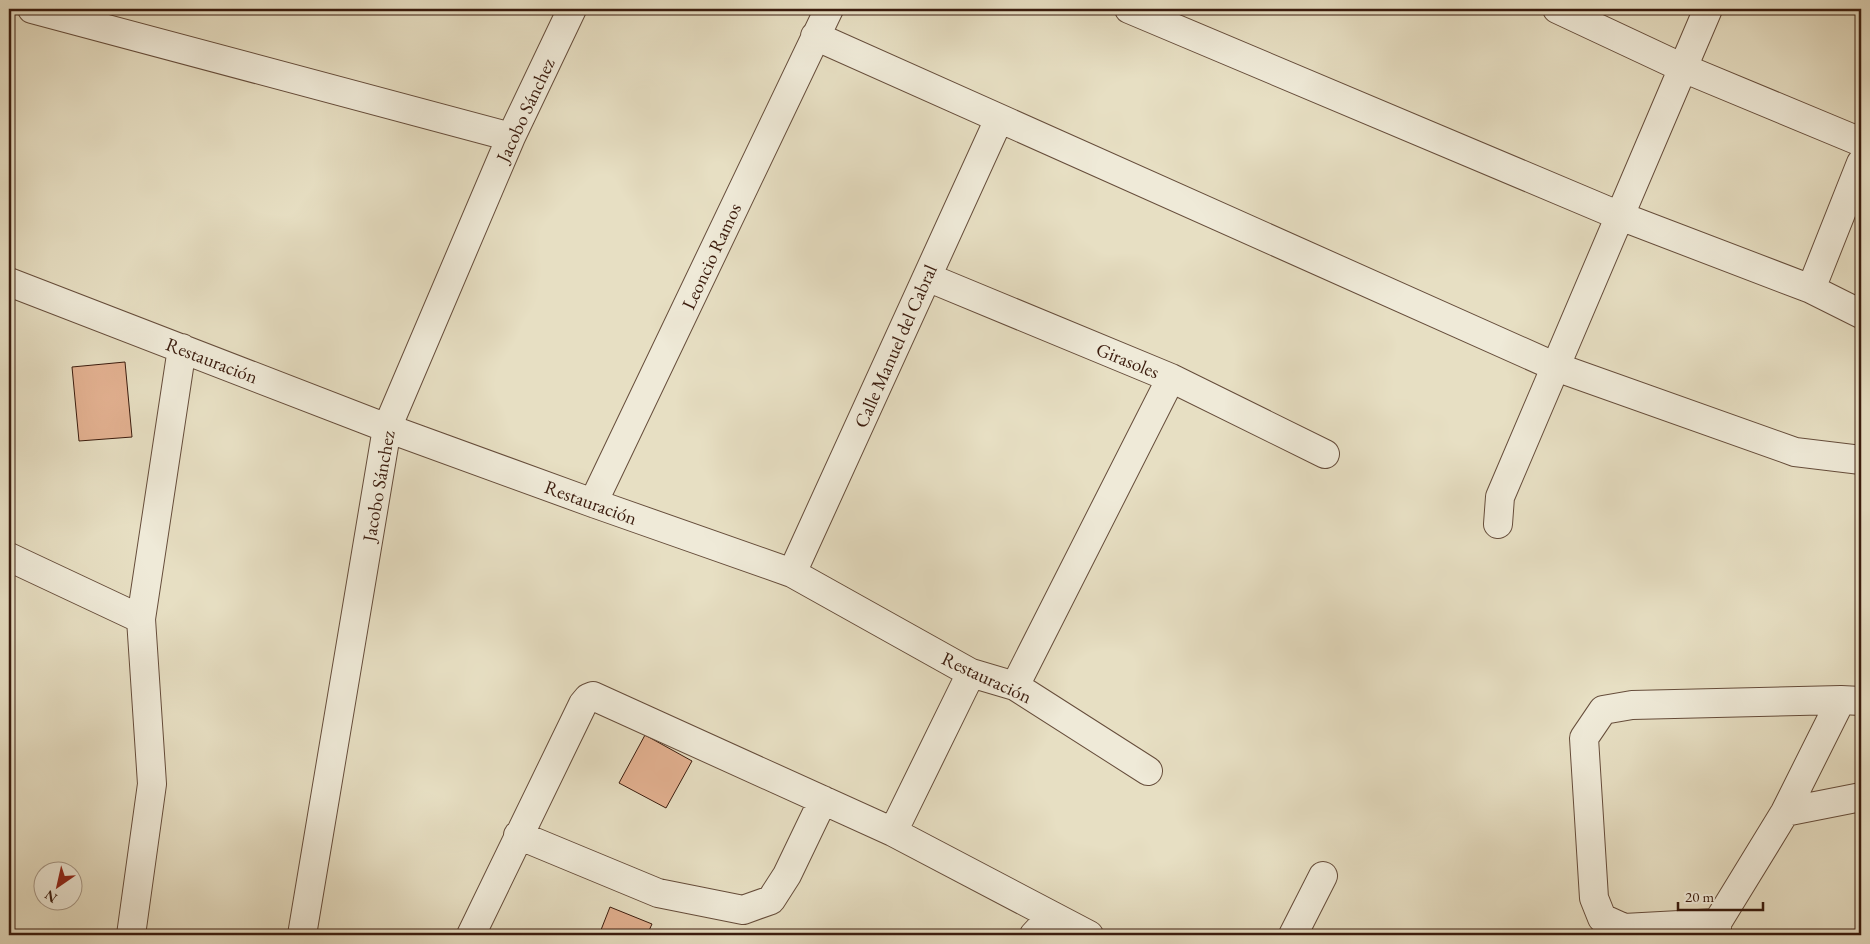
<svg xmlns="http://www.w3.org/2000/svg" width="1870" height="944" font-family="'EB Garamond',serif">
  <rect width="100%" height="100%" fill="#e7dfc3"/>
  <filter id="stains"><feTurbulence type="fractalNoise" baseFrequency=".004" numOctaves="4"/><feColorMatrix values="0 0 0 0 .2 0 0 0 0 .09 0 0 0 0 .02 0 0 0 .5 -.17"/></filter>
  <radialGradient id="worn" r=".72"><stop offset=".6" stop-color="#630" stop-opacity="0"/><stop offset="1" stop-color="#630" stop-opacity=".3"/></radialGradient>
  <path fill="#e3b191" stroke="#3b1c0e" d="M125 362 132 437 79 441 72 367Z
    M645 735 692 761 666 808 619 783Z
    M610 907 652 924 647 935H599Z"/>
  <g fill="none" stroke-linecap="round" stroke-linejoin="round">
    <g stroke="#664d3b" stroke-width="30">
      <path id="street" d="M32 9 511 137
        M1129 9 1620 216 1811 289 1861 314
        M1557 9 1683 68 1861 142
        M815 36 1556 367 1795 452 1861 460
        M927 277 1171 378 1325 454
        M9 282 387 428 593 503 792 573 971 673 1015 686 1148 771
        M1811 289 1861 163
        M593 503 829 9
        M1498 524 1500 497 1708 9
        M9 557 141 619
        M792 573 999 119
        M1015 686 1171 378
        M1785 812 1861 797
        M893 832 971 673
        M518 835 658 893 743 910 771 900 787 875 823 800
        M1717 923 1785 812 1841 700 1861 701
        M131 935 152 784 141 619 182 348
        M302 935 387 428 511 137 572 9
        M471 935 583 704 588 698 593 696 893 832 1089 935
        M1034 935 1052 916
        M1293 935 1323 876
        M1717 935V923L1624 928 1602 918 1594 898 1584 738 1603 710 1632 705 1841 700"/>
    </g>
    <use href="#street" stroke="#efead8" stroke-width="28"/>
  </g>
  <g text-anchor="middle" stroke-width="4" stroke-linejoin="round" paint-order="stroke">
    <g font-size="19" fill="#3b1c0e" stroke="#efead8">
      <text transform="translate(525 110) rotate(-65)" y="7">Jacobo Sánchez</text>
      <text transform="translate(711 256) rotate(-65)" y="7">Leoncio Ramos</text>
      <text transform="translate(895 346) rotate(-66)" y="7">Calle Manuel del Cabral</text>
      <text transform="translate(212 360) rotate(21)" y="7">Restauración</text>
      <text transform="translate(1128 360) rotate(22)" y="7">Girasoles</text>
      <text transform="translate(378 486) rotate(-80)" y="7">Jacobo Sánchez</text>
      <text transform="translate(591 502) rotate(20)" y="7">Restauración</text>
      <text transform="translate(987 677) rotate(25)" y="7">Restauración</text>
    </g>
  </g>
  <rect width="1870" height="944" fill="none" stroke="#e7dfc3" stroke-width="30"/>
  <rect x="10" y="10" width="1850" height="924" fill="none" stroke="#3b1c0e" stroke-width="2.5"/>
  <rect x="15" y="15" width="1840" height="914" fill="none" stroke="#3b1c0e"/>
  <g transform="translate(58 886) rotate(214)"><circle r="24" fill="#efead8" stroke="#a79887"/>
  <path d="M0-4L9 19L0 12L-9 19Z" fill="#8f2418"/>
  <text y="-8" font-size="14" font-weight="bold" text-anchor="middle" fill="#3b1c0e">N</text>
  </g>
  <path d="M1678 902v8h85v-8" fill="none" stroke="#3b1c0e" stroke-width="2.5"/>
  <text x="1685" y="902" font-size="15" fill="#3b1c0e" stroke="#efead8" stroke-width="4" paint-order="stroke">20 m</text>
  <rect width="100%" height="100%" filter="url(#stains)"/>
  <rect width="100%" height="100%" fill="url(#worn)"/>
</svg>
